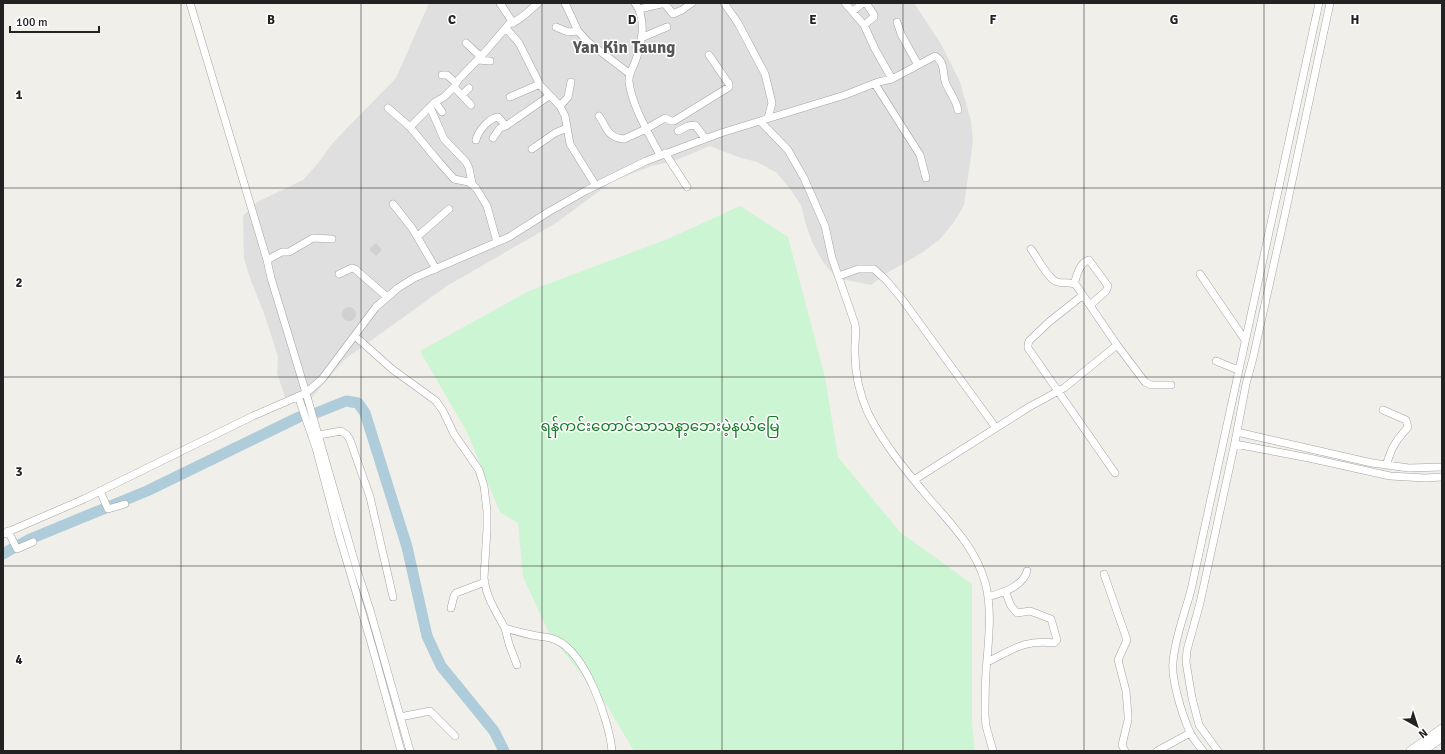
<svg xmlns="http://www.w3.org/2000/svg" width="1445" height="754" font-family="Signika,'Noto Sans Myanmar',sans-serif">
  <rect width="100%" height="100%" fill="#f1efe9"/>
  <path fill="#dfdfdf" d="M429 3H914L941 44 960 82 971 121 973 141 964 205 954 222 940 239 923 252 887 273 871 285 836 278 823 262 813 244 806 225 801 205 790 189 777 173 757 162 738 157 710 146 674 161 652 166 613 181 556 223 447 286 344 360 303 408 285 397 277 373 278 357 265 316 250 278 244 259 243 216 257 202 303 180 319 162 332 144 348 127 396 78Z"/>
  <path fill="#d0d0d0" d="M376 243 382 250 376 256 369 249Z
    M342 314a7 7 0 1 1 14 0a7 7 0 1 1-14 0Z"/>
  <path fill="#ccf5d3" d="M740 206 788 237 825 377 838 457 900 532 972 584V724L975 751H634L608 707 550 635 523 577 518 523 500 512 467 432 420 351 529 291 670 238Z"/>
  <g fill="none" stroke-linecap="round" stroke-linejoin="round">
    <path stroke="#aeccda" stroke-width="11" d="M316 413 346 401 358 403 365 413 407 547 427 636 441 666 494 731 504 751
      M3 554 15 547 30 539 147 491 299 417"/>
    <g stroke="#a3a3a3" stroke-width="8">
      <path id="minor" d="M190 3 267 260 271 278 306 393 357 570 370 610 410 751
        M500 3 513 23
        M565 3 578 31 588 42 630 74
        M635 3C647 19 642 44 635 62 633 68 628 75 629 82 632 106 649 134 660 155
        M724 3 738 23 765 74 772 103 768 118
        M845 3 864 25 875 49 892 79
        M639 9 661 4H665L673 14 682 10 692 3
        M853 11 863 3
        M897 22 901 34 918 65
        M864 25 874 17V15L866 3
        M556 27 568 32 578 31
        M506 28 519 43 540 85 560 106 565 116 570 144 596 186
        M641 38 667 27
        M466 43 481 57
        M478 60 490 61
        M442 75H447L456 83
        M875 84 920 155 926 178
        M454 87 471 105
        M462 95 469 88
        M510 97 540 84
        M435 102 442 112
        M560 106 568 97 571 82
        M430 107 444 139 466 162 469 168 472 183
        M388 108 410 127
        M599 116C607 127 606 137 624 139L646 129 665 118 671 121H674L729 87V84L709 55
        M760 121 845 95 878 82 892 79 935 56C946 62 942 75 946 84 950 93 956 100 958 110
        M678 131 688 126 695 125 705 138
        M493 138 500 128 506 126 549 96
        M476 140C478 131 489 118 498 117L506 126
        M532 149 555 133 567 128
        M665 153 687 187
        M393 204 412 228 436 269
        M418 236 449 209
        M497 242 487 206 476 188 469 182 454 179 439 162 410 127 435 102 444 97 454 87 459 79 485 52 509 24C520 21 530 10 538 3
        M267 260 282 252H289L313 238 332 239
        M339 274 352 268 355 269 387 297
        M1200 274 1245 340
        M839 276 858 269H874L886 280 902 299 996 428
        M1074 284C1077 275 1080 262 1089 260L1108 286 1106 291 1090 305
        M1083 295 1049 322 1029 341 1028 345V348L1115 473
        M355 336 392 369 436 401 443 411 454 434 479 470 484 486 487 511V529L484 578C486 597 496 612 505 628 514 631 523 633 532 635 540 637 548 636 556 640 586 653 609 720 612 751
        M1117 345 1145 382 1151 385H1171
        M1216 361 1238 370
        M298 396 316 448 339 535 372 646 401 751
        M1383 410 1406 420 1408 427 1398 439 1392 449 1386 465
        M1237 432 1372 463 1409 468 1442 467
        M319 435 341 431 347 435 350 440 370 497 393 597
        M1235 444 1309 458 1390 476 1425 478 1442 477
        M914 480 1029 407 1064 388 1117 345 1076 285C1070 281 1064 284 1057 282 1048 279 1037 257 1031 249
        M100 491 108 509 125 504
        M8 531 17 549 33 542
        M3 534 84 499 253 416 306 393 322 379 376 307 398 288 414 278 509 237 550 211 587 190 646 161 721 133 760 121 788 150 804 178 825 226 832 258 855 324C857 334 854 343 855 354 855 373 860 395 868 413 883 443 906 471 928 497 950 523 975 547 985 582 992 607 989 635 987 660 985 678 985 697 985 715L986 726 993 751
        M1104 574 1127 640 1118 660 1126 691 1128 715V720L1122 745 1125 751
        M988 597C1001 593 1023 587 1027 571
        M451 608 454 596 456 593 485 582
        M505 628 509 644 517 665
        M987 662C1012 650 1025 639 1054 643L1057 640 1051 619 1030 611 1017 613 1011 606 1005 591
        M400 717 430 711 455 736
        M1157 751 1190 733
        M1203 751C1198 744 1192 738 1189 730 1182 714 1171 679 1173 662 1175 637 1185 613 1191 590L1319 3
        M1218 751 1199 725 1192 698 1186 662 1187 650 1200 603 1235 442 1246 384 1253 358 1287 205 1330 3"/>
    </g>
    <g stroke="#a3a3a3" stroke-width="10">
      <path id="tertiary" d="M1411 751 1442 729
        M1422 751 1442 737"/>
    </g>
    <use href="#minor" stroke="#fff" stroke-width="7"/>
    <use href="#tertiary" stroke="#fff" stroke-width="9"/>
  </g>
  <path fill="none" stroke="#222" stroke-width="1" stroke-opacity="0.55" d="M181 3V751M361 3V751M542 3V751M722 3V751M903 3V751M1084 3V751M1264 3V751M3 188H1442M3 377H1442M3 566H1442"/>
  <g text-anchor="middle" stroke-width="3" stroke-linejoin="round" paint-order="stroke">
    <g font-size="15" fill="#177828" stroke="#fff">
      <text x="660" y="431">ရန်ကင်းတောင်သာသနာ့ဘေးမဲ့နယ်မြေ</text>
    </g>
    <g font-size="17" font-weight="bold" fill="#555" stroke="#fff">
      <text x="624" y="53">Yan Kin Taung</text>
    </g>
  </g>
  <g font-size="13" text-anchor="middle" font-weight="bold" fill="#222" stroke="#fff" stroke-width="3" stroke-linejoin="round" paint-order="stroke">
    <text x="271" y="24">B</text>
    <text x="452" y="24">C</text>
    <text x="632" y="24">D</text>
    <text x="813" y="24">E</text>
    <text x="993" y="24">F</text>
    <text x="1174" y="24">G</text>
    <text x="1355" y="24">H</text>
    <text x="19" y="99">1</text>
    <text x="19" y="287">2</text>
    <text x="19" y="476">3</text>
    <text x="19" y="664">4</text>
  </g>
  <rect width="1445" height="754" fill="none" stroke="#222222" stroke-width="8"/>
  <g transform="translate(1417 726) rotate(141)" stroke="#ffffff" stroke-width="3" paint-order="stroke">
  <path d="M0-3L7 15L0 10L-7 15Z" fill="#222222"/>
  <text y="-6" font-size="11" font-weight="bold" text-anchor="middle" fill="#222222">N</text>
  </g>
  <path d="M10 26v6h89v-6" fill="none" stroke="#222222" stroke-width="2"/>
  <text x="16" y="26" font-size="12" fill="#222222" stroke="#ffffff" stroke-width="3" paint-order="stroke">100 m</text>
</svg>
